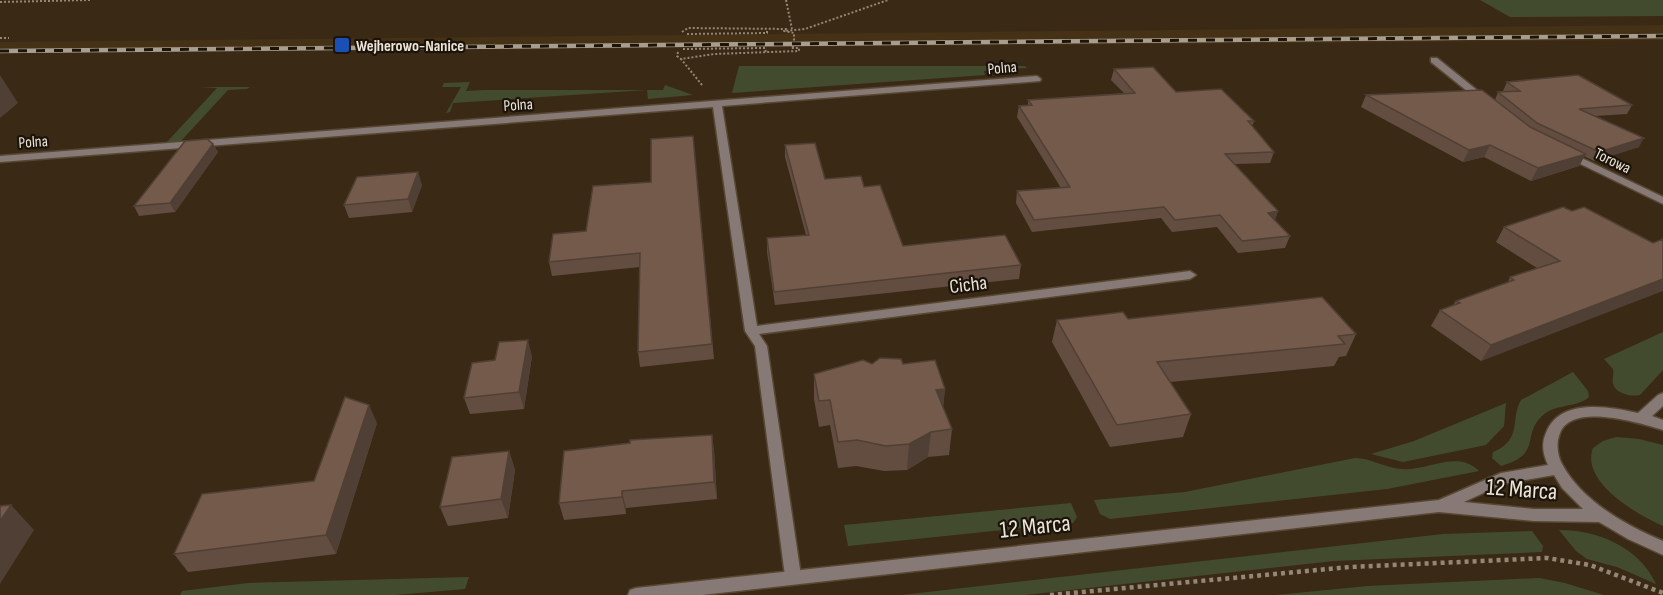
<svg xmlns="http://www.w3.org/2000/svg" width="1663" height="595" font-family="'Sofia Sans Condensed',sans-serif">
  <rect width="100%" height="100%" fill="#3a2a15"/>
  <path fill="#453115" d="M1663 25V40L0 53V42Z"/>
  <path fill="#434b2f" d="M1480 0H1663V16L1510 17Z
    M739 66H1025L1027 68 984 71 985 75 732 93Z
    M470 82 466 91 485 90H663L665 85 693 95 648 99 647 90 453 103 450 112 446 113 461 87H442L444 83Z
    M199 87H250L247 89 228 90 181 141 202 140 166 143 217 88Z
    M1663 332V370L1640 395C1632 397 1616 394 1613 384 1612 380 1614 374 1613 369L1604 359Z
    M1573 372 1588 391 1589 397C1577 408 1556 403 1542 416 1521 436 1543 454 1501 466L1492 458 1493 452C1523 440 1510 418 1521 400Z
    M1506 403 1504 426 1486 445 1403 462 1371 454 1414 441Z
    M1616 437 1639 439 1663 445V526C1638 515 1580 482 1593 448L1603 441Z
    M1355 458C1371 458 1385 468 1401 469 1428 471 1458 449 1479 471L1387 489 1110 519 1100 514 1094 500 1185 492Z
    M1071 503 1077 517 1073 523 848 546 844 525Z
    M1559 530C1598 530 1639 547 1656 584L1617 567 1587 559 1576 551Z
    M1532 531 1543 546 1542 552 1334 561 1025 595H901L1443 534Z
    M469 577 465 589 396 595H180L182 591 248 583Z
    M1539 578 1565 583 1604 595H1276L1368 586Z"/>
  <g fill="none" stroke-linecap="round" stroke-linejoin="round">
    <g stroke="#574834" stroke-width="3">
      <path id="minor" d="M1431 58H1437L1488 99V103H1482L1431 62Z
        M1037 76 1041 79 1040 81 722 106 757 326 1190 271 1196 275 1190 279 759 334 767 346 801 576 799 581 793 583 787 581 785 576 755 346 745 331 713 107 0 162V156Z
        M1567 151 1663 197V204L1564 156 1562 154Z"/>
    </g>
    <g stroke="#574834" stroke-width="3">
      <path id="tertiary" d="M1663 393V406L1652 416 1663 420V430C1640 423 1572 402 1560 433 1556 443 1557 454 1562 464 1582 501 1625 525 1663 541V555L1628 539 1599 522 1534 521 1439 512 702 595H628L630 590 636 588 1439 500 1501 473 1548 465C1543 454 1541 444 1546 433 1559 398 1608 406 1638 413L1658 395ZM1554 475 1562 488 1583 509H1534L1464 502 1503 484Z"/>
    </g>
    <path stroke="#948776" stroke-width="2" stroke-dasharray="2 2" stroke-linecap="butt" d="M786 0 792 29
      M0 2 91 0
      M682 32 688 28 788 29
      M687 34 767 33V29
      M0 38H9
      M683 49 765 48 766 53
      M678 52 677 56 681 59
      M702 85 681 59 714 54 799 51V48H791L794 46V33L784 31 805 29 888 0"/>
    <path stroke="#948776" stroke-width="4.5" stroke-dasharray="4 4" stroke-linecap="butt" d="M1050 595 1350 567 1547 558 1590 565 1663 593"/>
    <use href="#minor" fill="#877976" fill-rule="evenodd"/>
    <use href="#tertiary" fill="#877976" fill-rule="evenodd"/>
    <g stroke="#a99d8d" stroke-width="4.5">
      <path id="rail" d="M0 51 1663 36"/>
    </g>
    <use href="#rail" stroke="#1b140b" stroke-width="3" stroke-dasharray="9" stroke-linecap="butt"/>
  </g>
  <path fill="#634d40" d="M1114 69 1254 121 1252 126 1274 152 1270 163 1235 164 1278 211 1275 220 1290 236 1285 248 1238 253 1217 227 1172 232 1161 218 1032 232 1016 203 1017 191 1061 188 1017 117 1019 106H1028V100L1124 93 1111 80Z
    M1507 82 1632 105 1627 114 1595 116 1639 147 1594 161 1584 156 1579 166 1531 181 1484 157 1463 162 1361 107 1366 95 1495 100 1498 92H1505L1503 91Z
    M693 136 714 359 640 367 638 352 640 267 552 276 549 262 586 231 651 182Z
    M213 144 218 152 175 212 139 216 134 206Z
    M785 145 825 179 864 187 903 246 1021 265 1019 279 775 305 767 252V238L806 235 785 157Z
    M422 185 412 212 349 218 344 205Z
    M1563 207 1606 312 1481 361 1431 326 1440 310 1453 305 1456 301 1508 282 1510 277 1537 268 1496 242 1504 227Z
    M1057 320 1356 334 1346 356 1339 357 1334 366 1170 382 1191 414 1183 437 1110 447 1052 342Z
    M532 356 524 409 470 414 464 398Z
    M872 364H903L945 389 943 408 952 429 949 455 928 457 907 470 884 471 856 466 838 468 830 425 819 427 814 399V374Z
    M377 423 336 554 188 572 174 554 314 481Z
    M712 435 714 451 717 499 626 508V514L564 520 559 503Z
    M509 451 515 470 508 518 448 526 440 507Z"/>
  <path fill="#503f34" d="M0 75 18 103 0 118Z
    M1644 138 1639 147 1594 161 1599 152Z
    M213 144 218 152 175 212 170 203Z
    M1490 145 1484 157 1463 162 1469 150Z
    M1586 154 1579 166 1531 181 1538 168Z
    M418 172 422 185 412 212 408 199Z
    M1278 211 1274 223 1268 213Z
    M1663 279V291L1481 361 1491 345Z
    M528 340 532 356 524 409 519 392Z
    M945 389 942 414 936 390Z
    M369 405 377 423 336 554 326 535Z
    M931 432 928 457 907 470 909 444Z
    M712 435 714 451 717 499 714 482Z
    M509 451 515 470 508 518 501 499Z
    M622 491 626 508V514L622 497Z
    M11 505 34 530 0 584V521Z"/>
  <path fill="#735a4b" stroke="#503f34" stroke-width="1.5" d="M1153 67 1176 92 1221 89 1254 121H1248L1274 152 1225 154 1278 211 1268 213 1290 236 1242 241 1220 215 1175 220 1164 207 1034 220 1017 191 1070 187 1019 106 1032 105 1028 100 1135 93 1114 69Z
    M1578 75 1632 105 1579 109 1644 138 1599 152 1537 123 1498 92 1520 91 1507 82Z
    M1482 90 1530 127 1586 154 1538 168 1490 145 1469 150 1366 95Z
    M693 136 712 344 638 352 640 253 549 262 553 234 586 231 593 186 651 182V139Z
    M207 139 213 144 170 203 134 206 185 141Z
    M815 143 825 179 861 176 864 187 880 185 903 246 1005 235 1021 265 774 292 767 238 809 235 785 145Z
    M418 172 408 199 344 205 357 177Z
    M1563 207 1572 211 1584 207 1653 243 1663 239V279L1491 345 1440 310 1460 303 1456 301 1514 280 1510 277 1560 261 1504 227Z
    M1322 297 1356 334 1338 336 1345 344 1157 362 1191 414 1117 425 1057 320 1123 312 1128 319Z
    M528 340 519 392 464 398 472 363 495 360 499 342Z
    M880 358 901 359 903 364 935 360 945 389 936 390 952 429 931 432 909 444 886 446 857 440 838 442 830 400 819 401 814 374 863 360 872 364Z
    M345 397 369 405 326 535 174 554 202 494 314 481Z
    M712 435 714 482 622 491V497L559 503 564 451 630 443V440Z
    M509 451 501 499 440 507 452 457Z
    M11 505 0 521V506Z"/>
  <rect fill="#1a4fb4" stroke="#1b140b" stroke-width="2" x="334" y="37" width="16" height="16" rx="3"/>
  <g text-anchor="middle" stroke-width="4.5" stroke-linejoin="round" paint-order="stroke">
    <g font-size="16" font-weight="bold" fill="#ede3d6" stroke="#1b140b" text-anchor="start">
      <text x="356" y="51">Wejherowo-Nanice</text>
    </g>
    <g font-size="16" fill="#ede3d6" stroke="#1b140b">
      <text transform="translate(1002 67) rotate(-5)" y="6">Polna</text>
      <text transform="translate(518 104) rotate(-4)" y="6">Polna</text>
      <text transform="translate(33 141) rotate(-4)" y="6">Polna</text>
      <text transform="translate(1613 160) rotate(26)" y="6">Torowa</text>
    </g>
    <g font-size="20" fill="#ede3d6" stroke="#1b140b">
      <text transform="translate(968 284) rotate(-7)" y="7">Cicha</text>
    </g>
    <g font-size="24" fill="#ede3d6" stroke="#1b140b">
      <text transform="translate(1522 489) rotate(4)" y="8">12 Marca</text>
      <text transform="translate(1035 526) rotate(-6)" y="8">12 Marca</text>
    </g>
  </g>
</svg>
